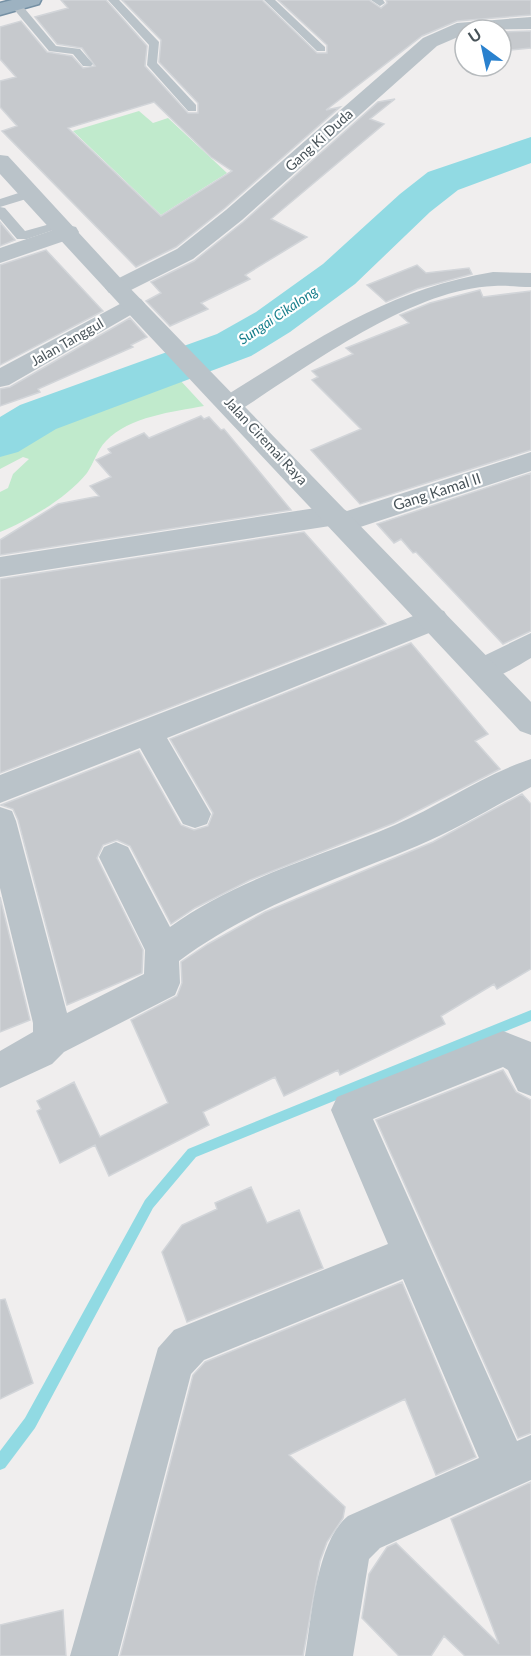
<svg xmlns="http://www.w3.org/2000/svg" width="531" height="1656" font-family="Lato,sans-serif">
  <rect width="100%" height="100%" fill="#f0eeee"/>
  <path fill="#c0eacc" d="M139 111 153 123 168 118 227 173 161 215 73 131Z
    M169 378 179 379 204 406C173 412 130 416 106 441 97 450 94 463 87 473 67 498 29 520 0 532V492L8 488 13 474 29 459 23 457 0 469V453L77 411Z"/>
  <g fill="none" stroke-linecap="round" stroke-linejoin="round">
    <path fill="#91dae3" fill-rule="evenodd" d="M531 1010V1021L196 1157 153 1208 35 1428 5 1468 0 1470V1451L25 1418 145 1200 188 1149Z"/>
    <path fill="#91dae3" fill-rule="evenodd" d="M531 137V163L458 190 430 212 355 284 290 332 251 356 56 429 18 452 0 457V417L20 405 217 334 256 312 323 264 400 194 428 172Z"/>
  </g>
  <path fill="#c6c9cd" stroke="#d2d5d9" stroke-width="1.5" fill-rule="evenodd" d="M61 0H106L147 46 145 66 188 113H198V103L159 62 161 40 122 0H262L317 53H327V45L278 0H369L381 8 387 3 386 0H531V15L457 21 422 36 326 110 340 107 225 208 176 247 136 267 2 131 17 126 0 107V81L16 77 0 59V27L21 21 47 52 72 56 83 68 95 66 82 48 57 44 35 17 68 8ZM154 102 211 157 232 171 161 216 68 128Z
    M531 31V48L501 51V32Z
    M395 99 370 119 384 124 271 219 307 237 245 275 250 279 201 303 208 309 170 326 146 301 161 293 151 282 194 261 243 222 378 102Z
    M0 222 15 240 0 246Z
    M46 250 103 311 0 365V265Z
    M417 265 426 273 469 268 472 274 417 289 386 302 367 285Z
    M480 290 483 297 531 291V450L360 504 311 450 361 429 312 380 318 377 312 371 353 354 346 348 409 323 400 315 430 303Z
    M130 318 147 337 131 345 133 347 38 389 40 392 0 406V389L10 387Z
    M201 416 204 419 209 417 221 430 224 429 291 510 0 555V540L58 504 99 496 90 486 111 477 96 460 111 453 108 449 144 433 149 438Z
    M531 473V631L503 644 416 552 413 553 401 539 394 543 377 524Z
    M304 532 386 624 0 773V579Z
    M411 643 488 734 475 741 500 769 394 823 250 880 195 908 171 924 130 846 117 840 103 845 97 858 143 950 142 973 67 1005 18 820 13 809 1 805 139 751 181 825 194 830 208 826 213 813 170 739Z
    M522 794 531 804V969L497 989 494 984 441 1016 445 1024 340 1075 338 1070 284 1096 275 1077 203 1112 209 1125 109 1176 95 1145 60 1163 37 1111 41 1109 37 1101 74 1082 100 1137 168 1103 131 1020 177 996 182 983 181 962 208 944 265 912 433 842Z
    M0 897 30 1020 0 1032Z
    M503 1070 516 1092 531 1100V1433L518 1438 376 1120Z
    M251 1187 267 1223 299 1210 323 1268 187 1322 162 1252 182 1225 217 1209 215 1203Z
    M402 1282 476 1457 436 1475 405 1399 289 1455 345 1507 343 1518 327 1542 320 1561 303 1656H120L193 1375 205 1362Z
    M5 1299 33 1383 0 1399V1300Z
    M531 1482V1656H465L444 1636 431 1656H399L362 1618 369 1574 387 1547 396 1543 499 1644 451 1519Z
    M63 1610 66 1656H0V1625Z"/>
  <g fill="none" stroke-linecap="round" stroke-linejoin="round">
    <g stroke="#7590a4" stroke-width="3">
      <path id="trunk" d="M12 0H41L39 4 0 15V3Z"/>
    </g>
    <path fill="#bac3c9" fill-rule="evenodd" d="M108 0H119L159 42 157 63 196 105V111H188L147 65 149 45Z
      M264 0H275L325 47V51H317Z
      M371 0H383L385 3 380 6Z
      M12 3H20L56 46 80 49 93 64 91 66H83L73 54 49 51 12 7Z
      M31 189 37 193 36 196 0 207V199Z
      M0 207 5 208 25 231 61 221 68 225 27 239H17L0 219Z"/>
    <path fill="#bac3c9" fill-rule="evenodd" d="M531 17V29L465 30V34L437 46 242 220 193 259 125 293H109L105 288 109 283 177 249 226 210 423 38 457 23Z
      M68 225 76 227 79 232 76 237 0 263V248Z
      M493 272 531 273V287C519 287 506 285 494 286 411 289 309 366 240 410L231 412 222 410 218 404 222 398C313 342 385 290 493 272Z
      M133 297 141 299 145 304 141 309 9 385 0 387V368Z
      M531 452V471L342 533 332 530 330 526 0 577V557L335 505 347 511Z
      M434 608 444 611 449 619 444 627 167 738 211 814 207 824 195 828 183 824 140 748 0 803V775Z
      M531 633V658C513 668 492 685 471 678L467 670 471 662Z
      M531 759V787C493 807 456 830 417 846 335 880 251 907 179 961L180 983 175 995 64 1052 52 1064 0 1088V1051L33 1032V1023L0 888V807L12 811 16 821 67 1013 144 974 145 950 99 857 104 847 116 842 128 847 170 927C237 878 320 857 395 825 441 805 483 775 531 759Z
      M503 1031 531 1042V1096L518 1091 508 1070 503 1067 373 1119 517 1441 531 1435V1480L380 1548 369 1559 353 1656H305C312 1617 316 1542 348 1516L479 1458 403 1279 204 1360 191 1374 118 1656H70L158 1348 174 1330 388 1244 331 1110 337 1097Z"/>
    <path fill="#bac3c9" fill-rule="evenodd" d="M0 155 8 156 125 283 531 702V735L520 731C347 545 171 362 0 174Z"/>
    <use href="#trunk" fill="#9db2c1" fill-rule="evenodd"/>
  </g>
  <g text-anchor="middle" stroke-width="4.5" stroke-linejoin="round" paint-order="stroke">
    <g font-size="14" fill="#485359" stroke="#fff">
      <text transform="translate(319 140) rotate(-42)" y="5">Gang Ki Duda</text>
      <text transform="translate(67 342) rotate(-30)" y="5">Jalan Tanggul</text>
      <text transform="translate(266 441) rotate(47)" y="5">Jalan Ciremai Raya</text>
    </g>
    <g font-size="14" font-style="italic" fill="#197f8c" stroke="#fff">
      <text transform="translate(278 315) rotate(-34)" y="5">Sungai Cikalong</text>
    </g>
    <g font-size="15" fill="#485359" stroke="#fff">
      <text transform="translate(437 492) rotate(-18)" y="5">Gang Kamal II</text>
    </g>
  </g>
  <g transform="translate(483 48) rotate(327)"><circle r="28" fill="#ffffff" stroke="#b6babd" stroke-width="1.5"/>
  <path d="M0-4.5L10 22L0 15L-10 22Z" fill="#2a81ce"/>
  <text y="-9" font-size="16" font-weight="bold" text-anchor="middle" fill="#485359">U</text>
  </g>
</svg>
